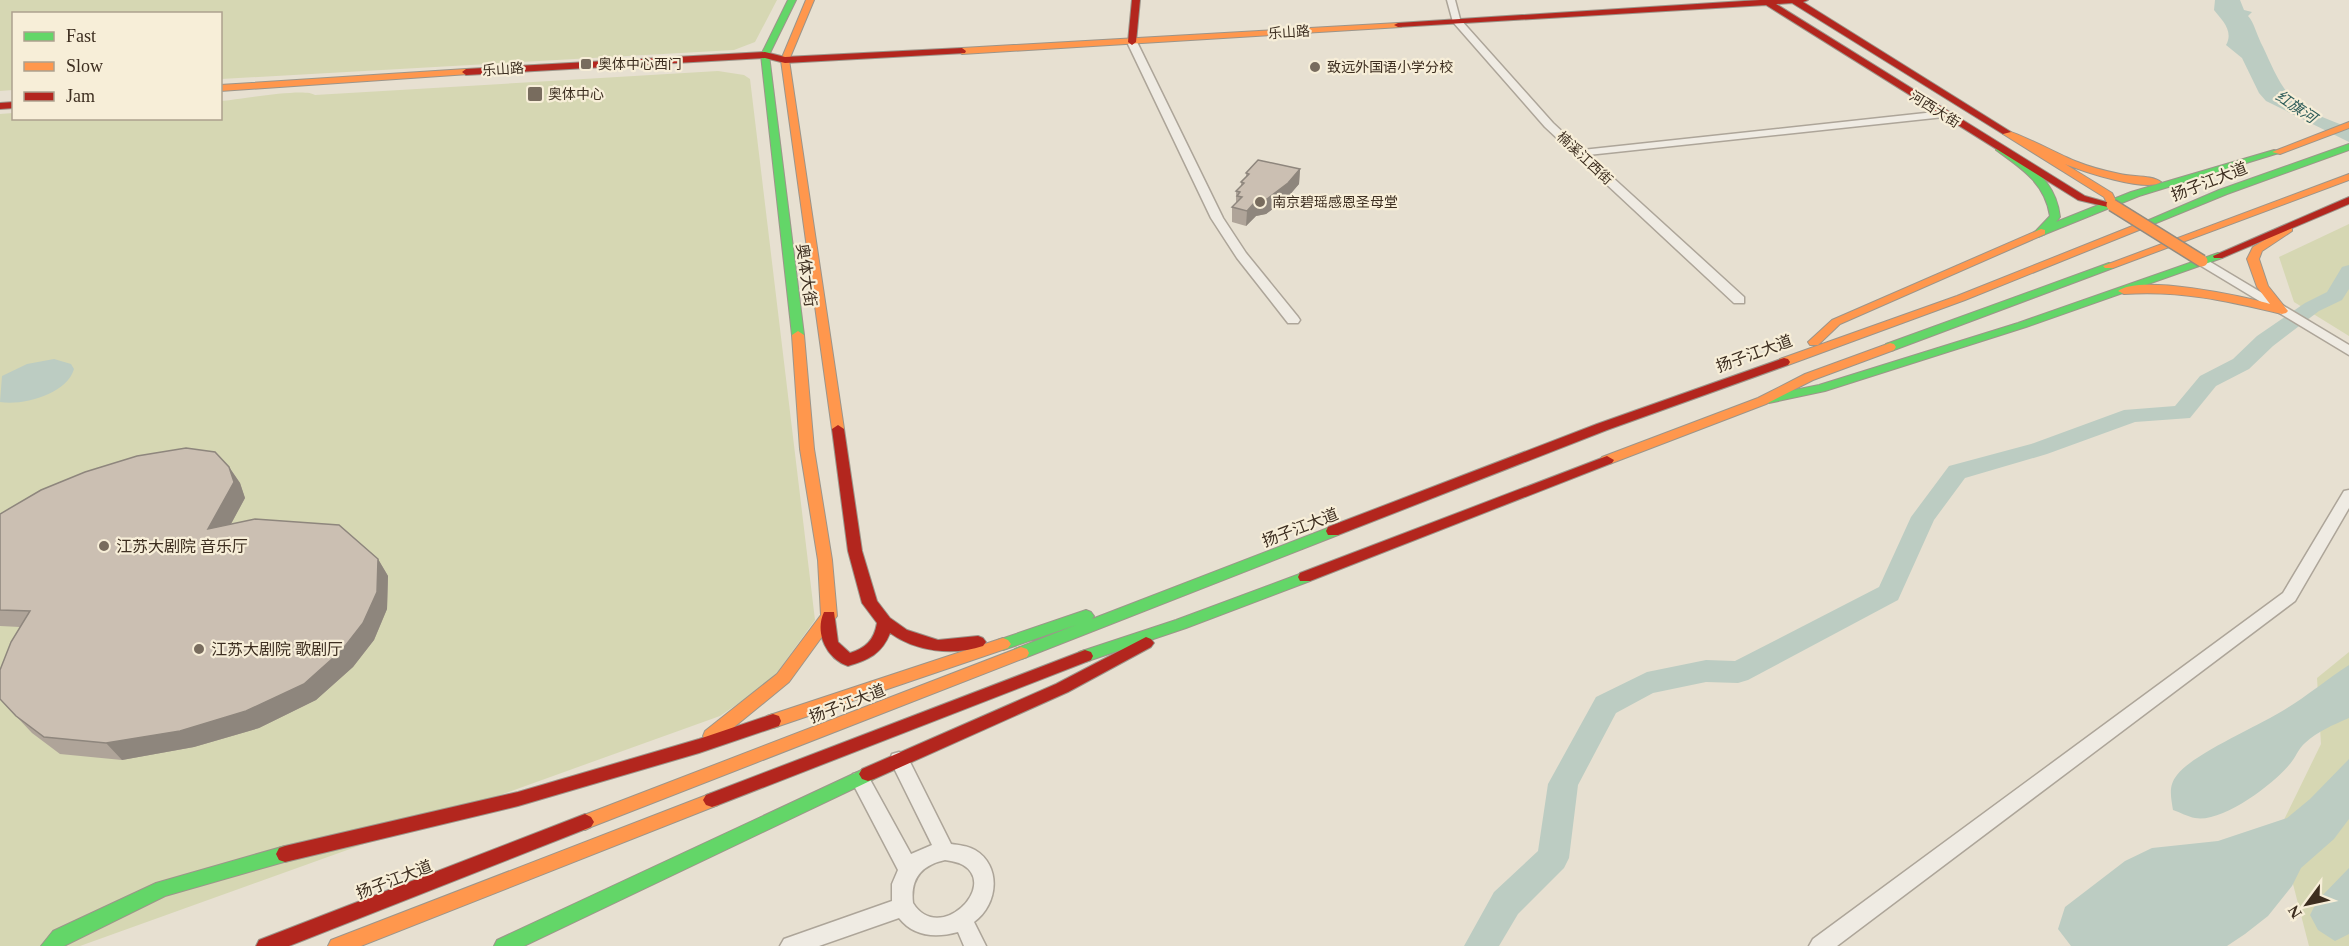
<svg xmlns="http://www.w3.org/2000/svg" width="2349" height="946" font-family="'Times New Roman','Noto Sans SC',serif">
  <rect width="100%" height="100%" fill="#e7e0d1"/>
  <path fill="#d6d7b3" d="M0 0H777L755 42 734 50 221 79 220 14H14L13 90 0 91Z
    M718 71 744 75 750 79 815 620 771 681 720 716 80 946H0V114L13 113 14 118H220L221 101C238 100 305 87 315 95Z
    M2349 224V336L2294 302 2279 257Z
    M2349 652V946H2309L2279 830 2321 744 2317 678Z"/>
  <path fill="#bcccc2" d="M2215 0H2240L2244 10 2252 12 2248 16C2254 22 2257 36 2263 47 2271 64 2280 87 2294 100 2308 114 2332 120 2349 128V142L2266 101 2259 93 2242 58 2226 45C2234 31 2222 20 2214 10Z
    M54 359 71 364 74 369C67 394 23 406 0 402L2 376 27 364Z
    M2349 665V718C2333 725 2318 731 2305 743 2298 749 2295 759 2289 765 2272 785 2222 823 2195 818 2188 817 2180 812 2173 810 2171 797 2168 786 2177 775 2194 753 2259 726 2284 710 2306 697 2327 679 2349 665Z
    M2349 759V819L2334 839 2301 868 2292 886 2268 916 2245 934 2227 946H2071L2058 929 2065 907 2125 861 2152 848 2218 841 2287 818 2310 799Z
    M2349 868V934L2335 941 2318 930 2310 915 2317 901Z"/>
  <g fill="none" stroke-linecap="round" stroke-linejoin="round">
    <path fill="#bcccc2" fill-rule="evenodd" d="M2349 265V289L2342 300 2319 311 2273 346 2249 369 2216 386 2190 418 2135 422 2047 454 1965 478 1934 520 1898 600 1748 680 1738 683 1706 682 1653 693 1616 713 1578 785 1569 858 1564 868 1518 914 1499 946H1464L1494 892 1538 851 1548 784 1596 697 1647 672 1706 660 1735 661 1879 587 1911 517 1949 466 2031 444 2124 410 2175 406 2200 376 2233 359 2257 336 2305 303 2327 292 2342 267Z"/>
    <g stroke="#ada599" stroke-width="3">
      <path id="street" d="M1447 0H1455L1460 19 1553 123 1582 150 1944 111 1949 114 1944 117 1588 155 1744 297V303H1734L1545 127 1453 22Z
        M1132 39 1137 42 1223 218 1246 253 1298 317 1300 320 1298 323H1288L1237 258 1211 218 1127 42Z
        M2202 257 2349 345V355L2198 264V258Z
        M2349 490V508L2295 601 1837 946H1809L1813 939 2283 593 2344 491Z
        M899 752 906 754 951 844C959 845 968 846 975 850 1002 866 998 905 974 922L986 946H964L958 932C936 938 914 937 899 918L819 946H780L784 939 892 901V884L898 870 851 780 853 774 860 772 867 774 911 854 932 845 890 760 892 754ZM945 860C951 861 958 862 963 865 999 886 939 945 913 903 910 878 922 865 945 860Z"/>
    </g>
    <g stroke="#9c958a" stroke-width="2">
      <path id="fast" d="M788 0H796L769 55 804 335 798 339 792 335 761 55Z
        M2349 144V150L2227 194 2144 228 2140 229 2135 226 2219 190Z
        M1999 145C2006 148 2013 153 2019 157 2041 173 2057 189 2060 217L2056 222 2131 192 2274 150 2282 152 2139 196 2038 237 2033 234 2050 216C2045 183 2021 168 1996 150V146Z
        M2218 253 2222 254V258L2026 327 1825 391 1769 403 1763 399 1769 395 1819 385 2018 323Z
        M2109 263 2113 264V268L1894 350 1890 351 1884 347 1886 344Z
        M1333 526 1338 527 1340 531 1338 535 1027 657 1021 659 1015 657 1013 653 1015 649 1076 625 1003 650 998 648 995 644 998 640 1086 610 1091 612 1094 616 1092 619Z
        M1305 572 1310 573 1312 577 1310 581 1186 628 1085 662 1079 660 1077 656 1079 652 1176 620Z
        M868 767 874 769 877 774 874 779 524 946H494L497 940Z
        M285 846 291 848 294 854 291 860 165 896 64 946H41L53 931 156 883Z"/>
    </g>
    <g stroke="#9c958a" stroke-width="2">
      <path id="slow" d="M806 0H814L789 60 844 429 838 433 832 429 781 60Z
        M1398 23 1402 25 1401 27 962 54 958 51 962 48Z
        M466 69 469 70V74L220 91V85Z
        M2349 122V128L2280 154 2272 152Z
        M2003 130C2011 129 2062 156 2075 161 2090 167 2105 171 2120 174 2132 177 2152 175 2161 182 2147 193 2082 171 2065 164L2112 193 2116 201 2111 204 2107 203 2104 197 2003 134Z
        M2349 174V180L2113 268H2105L2103 266Z
        M2140 223 2144 224V228L1965 300 1788 365H1780L1778 362 1780 359 1957 296Z
        M2288 226 2292 227V231L2262 251 2259 259 2268 286 2288 311 2286 313 2282 314C2227 301 2181 290 2124 294L2118 291C2139 274 2244 296 2270 304L2257 287 2247 259 2253 247Z
        M2041 229 2045 230V234L1840 324 1818 345H1810L1808 342 1832 320Z
        M798 331 804 335 814 449 832 560 837 616 789 682 717 741 711 743 705 741 703 736 705 731 777 674 821 615 818 560 800 449 792 335Z
        M1890 343 1894 344 1896 347 1894 350 1813 380 1766 404 1612 463 1607 464 1600 460 1602 457 1758 398 1805 374Z
        M1003 638 1008 640 1011 644 1008 648 773 728 767 726 765 721 767 716Z
        M1021 647 1027 649 1029 653 1027 657 591 827 585 830 579 827 576 822 579 817Z
        M712 793 718 795 721 800 718 805 361 946H328L331 940Z"/>
    </g>
    <g stroke="#9c958a" stroke-width="2">
      <path id="jam" d="M1132 0H1140L1136 42 1132 45 1128 42Z
        M1760 0H1808L1803 2 2011 132 2003 134 1792 3 1776 4 2085 196 2117 205 2112 208 2078 200 1766 5 1398 27 1394 25 1398 23Z
        M962 48 966 51 965 53 785 63 765 58 466 75 462 72 466 69 765 52 785 57Z
        M14 102V108L0 109V103Z
        M2349 197V204L2222 258H2214L2213 256Z
        M1784 358 1788 359 1790 362 1788 365 1607 430 1338 535H1328L1326 531 1328 527 1597 424Z
        M838 425 844 429 862 551 877 601 890 618 907 630 938 640 978 636 983 638 986 642 983 646C954 656 916 652 890 633 882 654 868 660 848 666 827 659 814 633 824 612H834L838 642 850 653C866 648 874 640 877 623L862 603 848 551 832 429Z
        M1607 456 1614 460 1612 463 1310 581H1300L1298 577 1300 573Z
        M1146 637 1151 639 1154 643 1151 647 1068 692 874 779 868 781 862 779 859 774 862 769 1056 684Z
        M1085 650 1091 652 1093 656 1091 660 718 805 712 807 706 805 703 800 706 795Z
        M773 714 779 716 781 721 779 726 699 753 518 806 285 862 279 860 276 854 279 848 285 846 518 792 699 739Z
        M585 814 591 817 594 822 591 827 289 946H256L259 940Z"/>
    </g>
    <use href="#street" fill="#efebe3" fill-rule="evenodd"/>
    <use href="#fast" fill="#63d668" fill-rule="evenodd"/>
    <use href="#slow" fill="#ff974d" fill-rule="evenodd"/>
    <use href="#jam" fill="#b3261e" fill-rule="evenodd"/>
    <g stroke="#928b80" stroke-width="14" stroke-linecap="butt">
      <path id="slow-bridge" d="M2112 205 2202 261"/>
    </g>
    <use href="#slow-bridge" stroke="#ff974d" stroke-width="11"/>
  </g>
  <path fill="#afa499" d="M1300 169 1299 184 1287 198 1266 214 1256 216 1246 226 1232 222V207L1236 204V191L1241 186V182L1246 177V173Z
    M229 467 240 483 245 498 231 524 378 559 388 576 387 609 374 640 353 667 316 700 259 728 194 747 122 760 60 754 32 733 0 699 20 627 0 626V514Z"/>
  <path fill="#8e867d" d="M1300 169 1299 184 1287 198 1266 214 1256 216 1246 226 1247 211 1256 201Z
    M229 467 240 483 245 498 219 546 208 529Z
    M378 559 388 576 387 609 374 640 353 667 316 700 259 728 194 747 122 760 106 743Z"/>
  <path fill="#cbbfb2" stroke="#8e867d" stroke-width="1.5" d="M1258 160 1300 169 1288 183 1267 199 1256 201 1247 211 1232 207 1242 197 1237 196 1240 192 1236 191 1244 183 1241 182 1249 174 1246 173Z
    M186 448 215 452 229 467 234 482 208 529 255 519 339 525 378 559 377 592 363 623 342 650 304 684 246 711 180 731 106 743 44 737 16 716 0 699V670L11 642 30 611 0 610V514L41 490 85 472 137 456Z"/>
  <g fill="#786c5e" stroke="#f7eed8" stroke-width="2">
    <rect x="580" y="58" width="12" height="12" rx="3"/>
    <circle cx="1315" cy="67" r="6"/>
    <rect x="527" y="86" width="16" height="16" rx="3"/>
    <circle cx="1260" cy="202" r="6"/>
    <circle cx="104" cy="546" r="6"/>
    <circle cx="199" cy="649" r="6"/>
  </g>
  <g text-anchor="middle" stroke-width="4.5" stroke-linejoin="round" paint-order="stroke">
    <g font-size="14" fill="#3d2e20" stroke="#f7eed8">
      <text transform="translate(1289 32) rotate(-4)" y="5">乐山路</text>
      <text transform="translate(503 69) rotate(-4)" y="5">乐山路</text>
      <text transform="translate(1935 109) rotate(32)" y="5">河西大街</text>
      <text transform="translate(1585 158) rotate(43)" y="5">楠溪江西街</text>
    </g>
    <g font-size="14" fill="#3d2e20" stroke="#f7eed8" text-anchor="start">
      <text x="598" y="69">奥体中心西门</text>
      <text x="1327" y="72">致远外国语小学分校</text>
      <text x="548" y="99">奥体中心</text>
      <text x="1272" y="207">南京碧瑶感恩圣母堂</text>
    </g>
    <g font-size="15" font-style="italic" fill="#2f5d5a" stroke="#f7eed8">
      <text transform="translate(2296 107) rotate(34)" y="5">红旗河</text>
    </g>
    <g font-size="16" fill="#3d2e20" stroke="#f7eed8">
      <text transform="translate(2209 181) rotate(-21)" y="6">扬子江大道</text>
      <text transform="translate(807 275) rotate(82)" y="6">奥体大街</text>
      <text transform="translate(1754 353) rotate(-20)" y="6">扬子江大道</text>
      <text transform="translate(1300 527) rotate(-21)" y="6">扬子江大道</text>
      <text transform="translate(847 703) rotate(-21)" y="6">扬子江大道</text>
      <text transform="translate(394 879) rotate(-21)" y="6">扬子江大道</text>
    </g>
    <g font-size="16" fill="#3d2e20" stroke="#f7eed8" text-anchor="start">
      <text x="116" y="552">江苏大剧院 音乐厅</text>
      <text x="211" y="655">江苏大剧院 歌剧厅</text>
    </g>
  </g>
  <rect x="12" y="12" width="210" height="108" fill="#f7eed8" stroke="#ada18e" stroke-width="1.5"/>
  <rect x="24" y="32" width="30" height="9" fill="#63d668" stroke="#ada18e" stroke-width="1.5"/>
  <text x="66" y="42" font-size="18" fill="#3d2e20">Fast</text>
  <rect x="24" y="62" width="30" height="9" fill="#ff974d" stroke="#ada18e" stroke-width="1.5"/>
  <text x="66" y="72" font-size="18" fill="#3d2e20">Slow</text>
  <rect x="24" y="92" width="30" height="9" fill="#b3261e" stroke="#ada18e" stroke-width="1.5"/>
  <text x="66" y="102" font-size="18" fill="#3d2e20">Jam</text>
  <g transform="translate(2307 904) rotate(237)" stroke="#f7eed8" stroke-width="4.5" paint-order="stroke">
  <path d="M0-4.5L10 22L0 15L-10 22Z" fill="#3d2e20"/>
  <text y="-9" font-size="16" font-weight="bold" text-anchor="middle" fill="#3d2e20">N</text>
  </g>
</svg>
